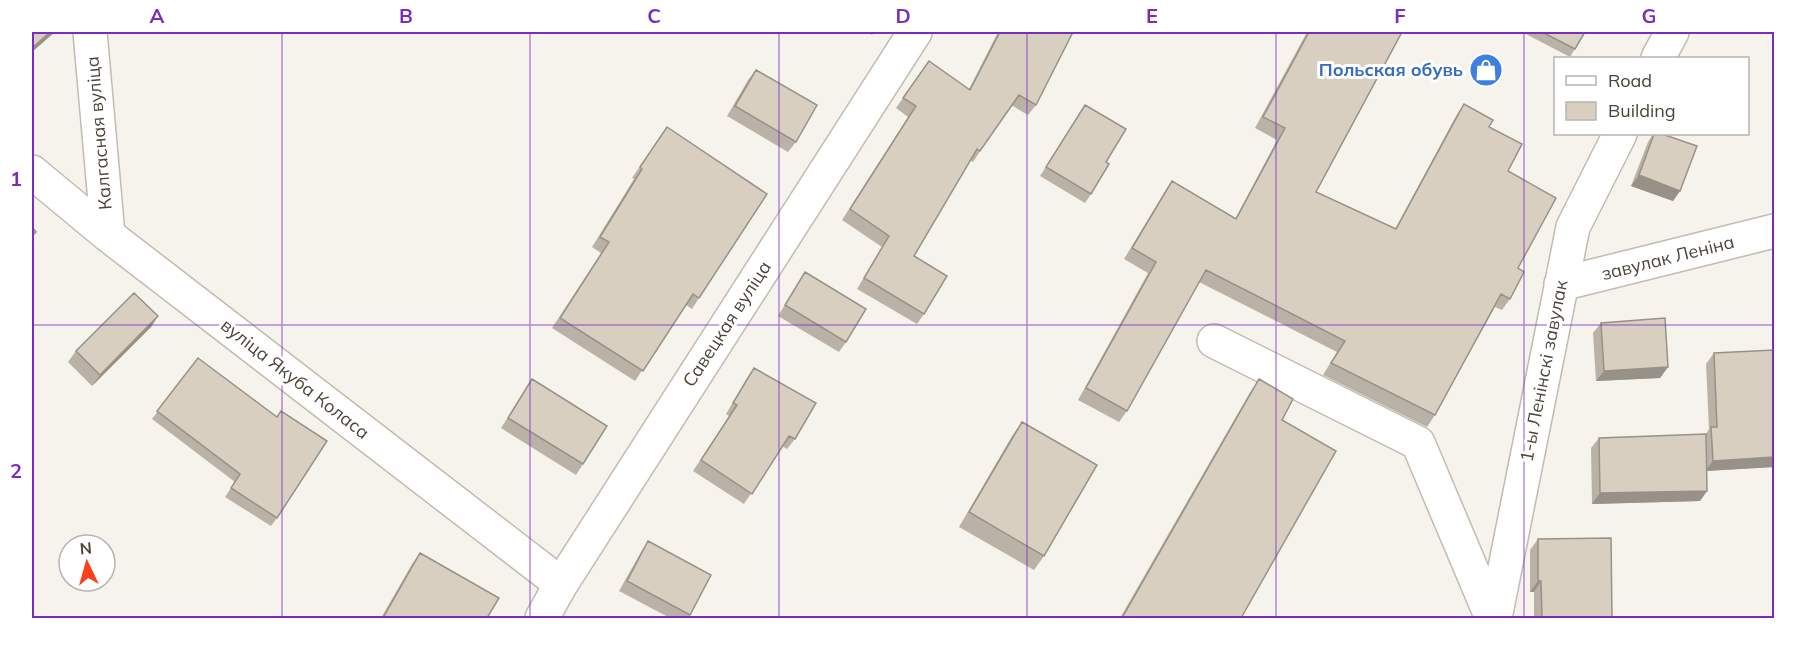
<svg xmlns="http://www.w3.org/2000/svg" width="1806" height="650" font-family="Mulish,sans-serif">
  <rect width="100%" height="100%" fill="#f6f3ec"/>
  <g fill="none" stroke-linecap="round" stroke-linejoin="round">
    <g stroke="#c2bbae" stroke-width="36">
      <path id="minor" d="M90 32 108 235
        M1658 58 1672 32
        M32 172 108 235 561 584
        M1561 284 1774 231
        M1214 341 1418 443 1492 618
        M542 618 561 584 915 32
        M1495 618 1573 227 1620 134"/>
    </g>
    <use href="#minor" stroke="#fff" stroke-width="33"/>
  </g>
  <path fill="#bab2a6" d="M867 32H875L872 35Z
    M998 32H1073L1036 105 1028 115 1011 105 973 162 970 160 914 256 924 314 917 324 857 289 882 247 842 220 908 117 896 108 929 61 969 89Z
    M1307 32H1402L1316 192 1395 229 1456 116 1464 104 1489 127 1508 171 1518 268 1510 299 1502 310 1495 307 1435 415 1427 427 1323 375 1337 352 1199 282 1127 411 1119 422 1078 400 1148 273 1124 259 1164 193 1172 181 1235 219 1277 140 1255 128Z
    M1522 32H1585L1570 57Z
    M756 70 796 142 788 152 727 116 748 80Z
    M1085 105 1106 162 1091 194 1085 203 1040 176Z
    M667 127 699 298 692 309 686 305 635 381 552 328 601 253 592 247 634 179 632 178Z
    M1653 134H1662L1680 191 1673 201 1631 186 1648 142Z
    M805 272 846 342 839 352 778 316Z
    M158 316 151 327 92 386 68 362 76 351Z
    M1601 323 1668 367 1660 378 1596 381 1593 333Z
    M1714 353 1774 360V467L1707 471V491L1700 501 1592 504 1591 448 1599 438 1706 434 1709 429 1706 364Z
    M198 358 277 518 271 526 225 497 235 482 152 419Z
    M754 368 795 439 787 449 782 446 744 504 693 471 729 416 726 414 747 378Z
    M532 379 583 464 576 475 501 428Z
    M1259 379 1282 420 1241 618H1120L1249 394Z
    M1022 422 1044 556 1034 570 959 527 1012 436Z
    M1538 539 1612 618H1534V592H1530V550Z
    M648 541 690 615 687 618H670L619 591 641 552Z
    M420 553 487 618H381L412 564Z"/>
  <path fill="#979187" d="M50 32H55L32 52V48Z
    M1639 175 1680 191 1673 201 1631 186Z
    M158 316 151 327 92 386 100 375Z
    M1668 367 1660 378 1596 381 1604 371Z
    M1774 457V467L1705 471 1713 461Z
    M1707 491 1700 501 1592 504 1600 493Z
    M1538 581H1541L1534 592H1530Z"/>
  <path fill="#d8cfc1" stroke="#979187" stroke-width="1.5" d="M32 32H50L32 48Z
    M1000 32H1073L1036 105 1019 95 980 151 977 149 914 256 947 276 924 314 864 278 889 236 850 209 916 106 903 98 929 61 970 90Z
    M1309 32H1402L1316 192 1396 229 1464 104 1493 120 1489 127 1522 144 1508 171 1556 198 1518 268 1524 272 1510 299 1501 294 1435 415 1331 363 1345 341 1206 270 1127 411 1086 388 1156 262 1132 248 1172 181 1236 219 1285 128 1263 117Z
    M1542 32H1585L1575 49Z
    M756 70 817 105 796 142 735 106Z
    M1085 105 1126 129 1106 162 1109 164 1091 194 1046 167Z
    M667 127 767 194 699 298 693 294 643 371 560 318 609 242 600 237 642 169 640 167Z
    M1654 134H1662L1697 146 1680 191 1639 175Z
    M32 227 36 232 32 236Z
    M805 272 866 309 846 342 785 305Z
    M134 293 158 316 100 375 76 351Z
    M1665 318 1668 367 1604 371 1601 323Z
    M1774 350V457L1713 461 1711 427H1717L1714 353Z
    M198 358 277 417 281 411 327 441 277 518 231 488 240 474 157 411Z
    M754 368 816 403 795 439 789 436 752 494 701 460 737 405 733 403Z
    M532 379 607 426 583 464 508 418Z
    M1259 379 1293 399 1282 420 1336 451 1241 618H1122Z
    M1022 422 1097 465 1044 556 969 512Z
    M1706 434 1707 491 1600 493 1599 438Z
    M1611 538 1612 618H1542L1541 581H1538V539Z
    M648 541 711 575 690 615 627 581Z
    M420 553 499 598 487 618H383Z"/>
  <path fill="none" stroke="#7b2cbf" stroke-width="1.5" stroke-opacity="0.55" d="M282 32V618M530 32V618M779 32V618M1027 32V618M1276 32V618M1524 32V618M32 325H1774"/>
  <defs>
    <g id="shop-disc" transform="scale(1.725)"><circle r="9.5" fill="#3f7fe0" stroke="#fff"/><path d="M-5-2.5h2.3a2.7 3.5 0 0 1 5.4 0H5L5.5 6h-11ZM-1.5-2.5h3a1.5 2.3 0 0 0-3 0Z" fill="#fff"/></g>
  </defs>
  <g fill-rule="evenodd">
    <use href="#shop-disc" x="1486" y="70"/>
  </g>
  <g text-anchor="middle" stroke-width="6" stroke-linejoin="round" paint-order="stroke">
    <g font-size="18" font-weight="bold" fill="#366cbe" stroke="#fff" text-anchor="end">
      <text x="1463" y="76">Польская обувь</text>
    </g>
    <g font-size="18" fill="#4b4439" stroke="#fff">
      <text transform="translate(99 133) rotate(-95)" y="6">Калгасная вуліца</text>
      <text transform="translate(1668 258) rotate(-14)" y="6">завулак Леніна</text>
      <text transform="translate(727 324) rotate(-57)" y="6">Савецкая вуліца</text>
      <text transform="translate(1544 371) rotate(-79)" y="6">1-ы Ленінскі завулак</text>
      <text transform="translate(295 379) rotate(38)" y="6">вуліца Якуба Коласа</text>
    </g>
  </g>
  <rect width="1806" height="650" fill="none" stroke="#ffffff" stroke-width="66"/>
  <rect x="1554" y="57" width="195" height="78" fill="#ffffff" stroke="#b7b4b0" stroke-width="1.5"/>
  <rect x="1566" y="76" width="30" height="9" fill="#ffffff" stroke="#b7b4b0" stroke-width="1.5"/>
  <text x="1608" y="87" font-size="18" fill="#4b4439">Road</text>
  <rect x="1566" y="102" width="30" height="18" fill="#d8cfc1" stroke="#b7b4b0" stroke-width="1.5"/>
  <text x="1608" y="117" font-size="18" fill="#4b4439">Building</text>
  <g transform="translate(87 563) rotate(355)"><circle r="28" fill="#ffffff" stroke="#b7b4b0" stroke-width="1.5"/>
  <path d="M0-4.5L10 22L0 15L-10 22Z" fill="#fc3f1d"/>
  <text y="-9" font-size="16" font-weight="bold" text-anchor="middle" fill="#4b4439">N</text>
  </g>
  <rect x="33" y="33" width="1740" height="584" fill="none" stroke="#7b2cbf" stroke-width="2"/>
  <g font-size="20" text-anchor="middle" font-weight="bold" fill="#7b2cbf">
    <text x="157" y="23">A</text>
    <text x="406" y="23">B</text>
    <text x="654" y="23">C</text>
    <text x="903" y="23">D</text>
    <text x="1152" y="23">E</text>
    <text x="1400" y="23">F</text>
    <text x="1649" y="23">G</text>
    <text x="16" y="186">1</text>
    <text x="16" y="478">2</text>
  </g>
</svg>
